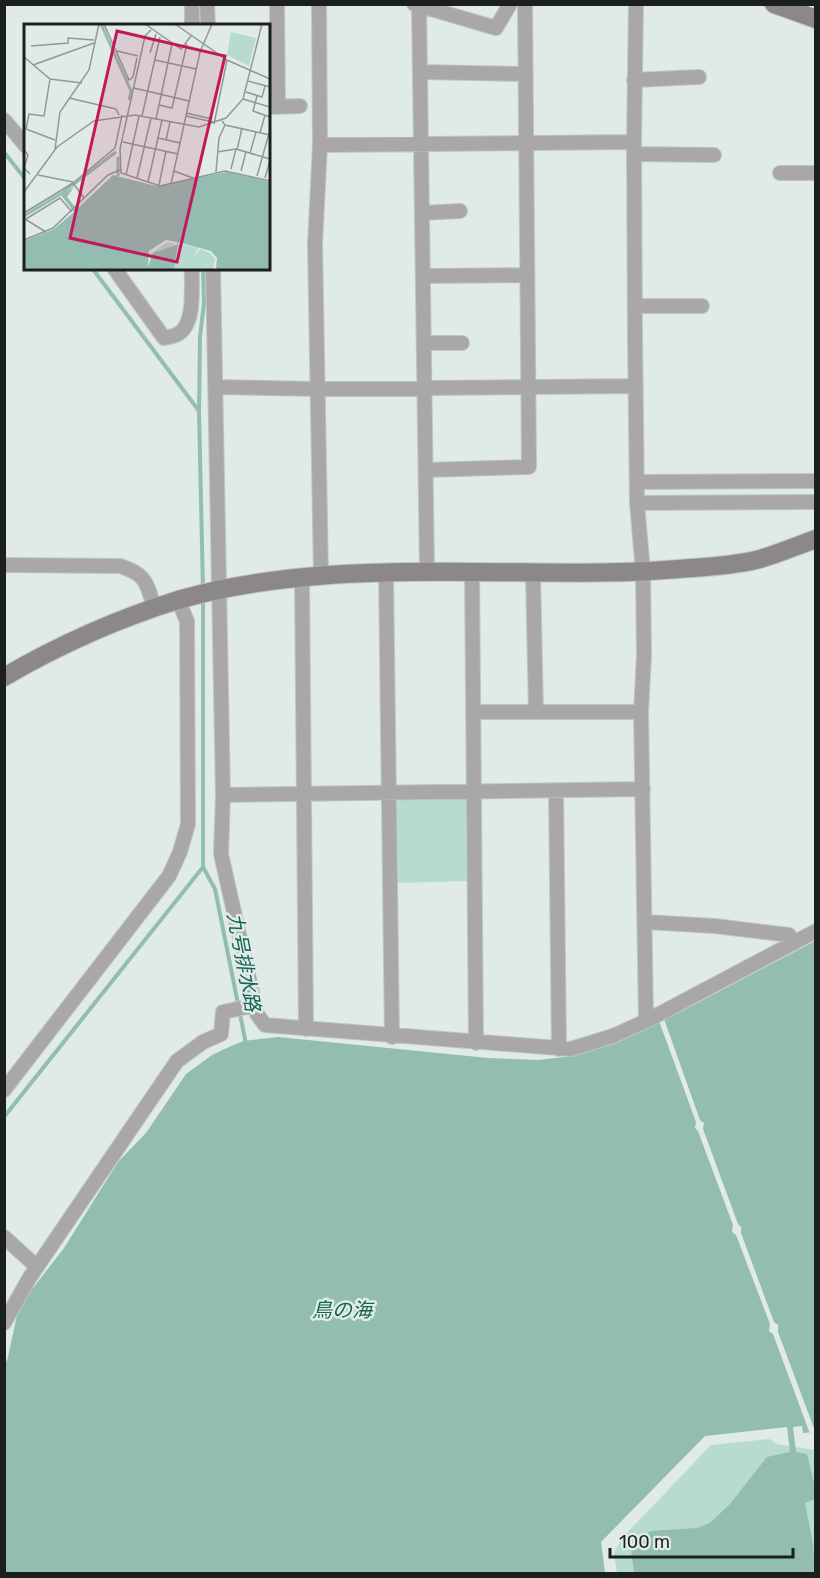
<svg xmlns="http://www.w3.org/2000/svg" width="820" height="1578" font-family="Rubik,'Noto Sans JP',sans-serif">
  <rect width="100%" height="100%" fill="#e0ebe7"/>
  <path fill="#b7dbcf" d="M463 796 468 803 469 881 396 883 395 803 400 799Z
    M769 1439 777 1444 815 1450V1573H617L614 1553 622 1538 711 1445Z"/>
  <path fill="#92bdb0" d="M815 941V1432L803 1433 802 1426 793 1427 796 1452 807 1454 815 1487V1499L805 1503 813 1544 815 1573H634L631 1549 650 1531 697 1528 710 1523 730 1504 767 1457 790 1452 787 1427 705 1436 601 1542 605 1573H5L4 1360 7 1361 19 1306 64 1248 118 1162 146 1133 186 1074 212 1055 231 1046 244 1041 278 1037 488 1058 538 1060 564 1057 601 1047 623 1038 684 1010Z"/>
  <path fill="#e0ebe7" d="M664 1019 700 1120 704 1123 703 1129 738 1224 741 1227V1233L774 1322 778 1325V1332L815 1431 810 1434 773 1334 769 1331 770 1324 736 1235 732 1232 733 1225 698 1131 695 1128 696 1122 659 1021Z"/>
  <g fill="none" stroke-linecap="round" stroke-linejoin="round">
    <path stroke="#92bdb0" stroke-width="4" d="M200 4V26
      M4 152 26 180
      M92 268 199 411 203 589
      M199 411 200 337 204 303 203 268
      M203 600V867L215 889 246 1044
      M4 1117 203 867"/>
    <g stroke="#bdc6c3" stroke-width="16">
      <path id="street" d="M192 4V26
        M207 4 208 26
        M277 4 278 107
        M319 4 320 145 315 244 321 576
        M414 4 496 28 510 4
        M636 4 634 142 635 336 637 503 643 572 644 656 641 712 646 1021
        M419 6 427 572
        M420 72 525 74
        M634 80 699 77
        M271 107 300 106
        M4 120 26 146
        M320 145 634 142
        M634 154 714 155
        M780 173H816
        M422 213 460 211
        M114 268 164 338C169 337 175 336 178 334 196 324 191 286 192 268
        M213 268 223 795 221 854 257 1014 265 1025 571 1049 613 1036 646 1021 816 931
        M423 276 527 275
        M635 306H702
        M424 343H462
        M215 387 317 389 636 386
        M426 470 529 467 525 4
        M637 482 816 481
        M637 503 816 502
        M4 565 120 566C146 574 147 583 154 608
        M472 572 476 1043
        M386 573 392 1037
        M533 573 536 712
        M302 578 306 1029
        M474 712H641
        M556 791 559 1049
        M223 795 643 789
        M645 922 715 926 789 935 794 943
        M4 1090 169 876 180 852 188 824 187 621 178 600
        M4 1237 37 1267
        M4 1323 30 1277 177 1061 203 1042 221 1034 223 1012 255 1005"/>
    </g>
    <g stroke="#bdc6c3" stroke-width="20">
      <path id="secondary" d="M774 4 816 19
        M4 677C59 645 117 619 178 600 272 573 374 571 471 572 540 572 610 575 679 569 705 567 731 566 756 560 776 555 796 546 816 539"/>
    </g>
    <use href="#street" stroke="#aaa7aa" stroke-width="14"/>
    <use href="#secondary" stroke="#8b878b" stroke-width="18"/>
  </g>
  <g text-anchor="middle" stroke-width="5" stroke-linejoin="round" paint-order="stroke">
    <g font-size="20" font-style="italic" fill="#136452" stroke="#e0ebe7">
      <text transform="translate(244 962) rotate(79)" y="7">九号排水路</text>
      <text x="342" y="1317">鳥の海</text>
    </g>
  </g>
  <g transform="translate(24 24)">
    <rect width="246" height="246" fill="#e0ebe7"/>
    <path d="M207 8 232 14 225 42 203 31ZM143 218 156 221V232L159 220 174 224 170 232 176 225 186 229 191 235 189 246H154L156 240 153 246 125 245 127 229Z" fill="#b7dbcf"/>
    <path d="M203 148 246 158V246H192L193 234 187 227 154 218 150 246H0V217L30 205 50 188 37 171 50 163 43 173 53 185 89 151 132 162ZM142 216 153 218V221L129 229 124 243 125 227Z" fill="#92bdb0" fill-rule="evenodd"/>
    <path fill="none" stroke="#92bdb0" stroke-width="3" d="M77 0 107 67 105 76M94 152V133M0 192 38 169 92 128"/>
    <path fill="none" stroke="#919997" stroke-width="1.5" d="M80 0 105 56 109 53 113 34M121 0 157 25 167 12M151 0 203 36 246 55M127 6 121 12 96 125 97 149 136 162 201 147 246 157M7 22 44 19V14L70 16M93 27 114 32M126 29 132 10M0 33 26 55 58 59M131 36 172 45M9 41 70 19M26 55 20 92 5 90 2 105 31 116M224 57 246 63M110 64 165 77M222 68 238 73 241 62M233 72 229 87 246 93M45 74 92 85 95 91M219 75 246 83M135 81 148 84 163 20M162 89 188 95M118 92 136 13M162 92 189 98M132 95 148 20M198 97 201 101 246 111M190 100 203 36M236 109 241 91M134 114 156 119M142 116 146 98M99 118 154 130M31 125 36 88 65 46 75 0M0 126 4 131 0 144 6 150M213 126 218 104M193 128 212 125M226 129 232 108M207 145 212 125 246 135M150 147 169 154M217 147 222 128M192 148 195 114 201 101M14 151 49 158M102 151 115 92M233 152 246 106M113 154 127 94M241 154 246 136M124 158 138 96M147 160 176 28 188 0M135 161 142 127M0 168 33 123 70 97 111 91 175 103 202 94 219 75 238 0M60 174 49 159 91 124 98 91M0 189 49 159M1 195 22 208M2 195 36 174 48 188M0 216 29 204 84 151 96 146"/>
    <path fill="#c2185b" fill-opacity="0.15" stroke="#c2185b" stroke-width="3" d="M93 7 201 32 153 238 46 214Z"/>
    <rect width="246" height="246" fill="none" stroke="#1b1f1e" stroke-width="3"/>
  </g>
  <rect width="820" height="1578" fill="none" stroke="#1b1f1e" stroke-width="12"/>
  <path d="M610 1548v9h183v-9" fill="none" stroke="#1b1f1e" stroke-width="3"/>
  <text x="619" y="1548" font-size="18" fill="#1b1f1e" stroke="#e0ebe7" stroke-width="4.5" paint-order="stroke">100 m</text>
</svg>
